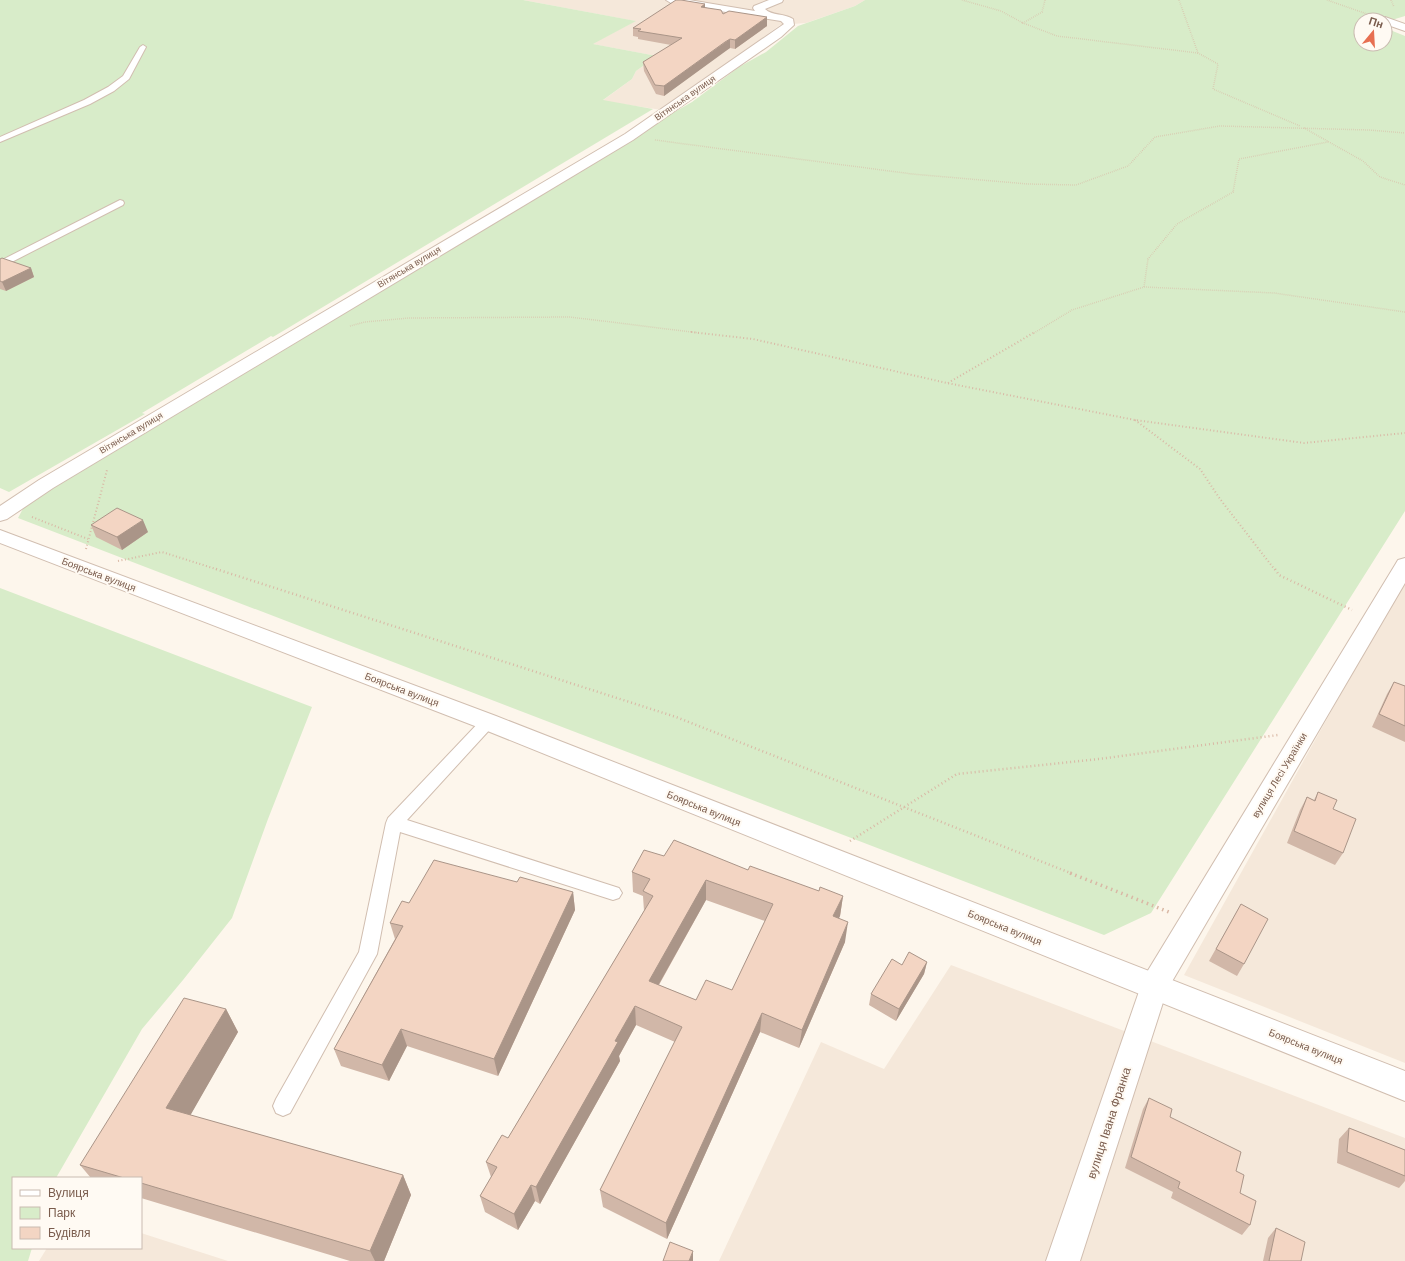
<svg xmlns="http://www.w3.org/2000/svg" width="1405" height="1261" font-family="'DM Sans',sans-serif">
  <rect width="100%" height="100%" fill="#fdf6ec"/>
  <path fill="#f5e8da" d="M523 0H865L855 6 806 23 780 25 662 110 602 101 632 79 636 71 657 56 592 44 635 21Z
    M1405 579V1063L1184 975Z
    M951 965 1405 1138V1261H719L821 1042 884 1069Z
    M141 1233 228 1261H39L47 1248H141Z"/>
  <path fill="#d8ecc9" d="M0 0H523L636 21 593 44 657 56 636 71 632 79 603 100 653 109 273 337 271 336 142 413 145 414 9 492 0 488Z
    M865 0H1405V16L1385 22V20H1361V44H1385V28L1405 36V511L1151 913 1104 935 18 518 35 486 438 247 692 102 739 67 766 52 798 26 855 6Z
    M0 588 312 707 268 819 232 918 183 980 142 1029 56 1178H13V1248H32L28 1261H0Z"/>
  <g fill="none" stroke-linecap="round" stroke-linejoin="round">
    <g stroke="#d1beb0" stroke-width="2">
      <path id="service" d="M143 45 146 47 129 79 114 91 90 104 0 142V137L84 100 108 87 123 76 140 47Z
        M120 200 123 201 124 203 123 205 0 268V261Z
        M488 716 493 718 496 722 493 726 407 820 619 888 622 893 619 898 613 900 400 832 377 954 290 1113 283 1116 276 1113 273 1106 276 1099 359 952 386 823 388 818 483 718Z"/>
    </g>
    <g stroke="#d1beb0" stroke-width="2">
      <path id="minor" d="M666 0H689L755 11 753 8 754 6 769 0H783L782 2 765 9C772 16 784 13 793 19L794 25 781 37 633 140 53 488 7 519 0 521V506L39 480 625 134 784 24 781 21 671 3Z
        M1385 17 1405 24V31L1385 24V20H1380Z
        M1405 558V583L1167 990 1080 1261H1046L1144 977 1395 565 1398 560Z"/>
    </g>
    <g stroke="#d1beb0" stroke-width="2">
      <path id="tertiary" d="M0 530 496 716 1405 1071V1101L480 728 0 543Z"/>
    </g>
    <path stroke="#d9b8a5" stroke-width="1.5" stroke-dasharray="0.5 1.5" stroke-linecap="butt" d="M962 0 1001 11 1023 23
      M1045 0 1042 12 1023 23 1057 36 1198 53
      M1179 0 1198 53 1218 64 1213 89 1300 126
      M1327 0 1370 15
      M1391 0 1394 7
      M1304 128 1363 161 1380 177 1405 185
      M655 140 912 174 1028 184 1076 185 1128 166 1155 137 1220 126 1369 130 1405 133
      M1144 287 1148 259 1177 224 1233 192 1239 159 1328 142
      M350 326 365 322 409 318 570 317 700 333
      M1034 333 1072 310 1144 287 1274 293 1405 312"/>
    <path stroke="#d9b8a5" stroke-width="2" stroke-dasharray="1 2.5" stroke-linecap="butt" d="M691 332 753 339 947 383 1135 420 1304 443 1405 433
      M948 383 1035 332
      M1135 420 1200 469 1220 499 1275 570
      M32 517 88 539
      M86 549 107 470
      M118 561 162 552 219 570"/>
    <path stroke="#d9b8a5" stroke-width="2.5" stroke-dasharray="1 3" stroke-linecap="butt" d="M216 569 676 717 1073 874
      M1275 569 1279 575 1352 610
      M850 841 957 774 1099 759 1278 735"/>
    <path stroke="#d9b8a5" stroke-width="3.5" stroke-dasharray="1.5 4" stroke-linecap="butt" d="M1070 873 1169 912"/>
    <use href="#service" fill="#fff" fill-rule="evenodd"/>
    <use href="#minor" fill="#fff" fill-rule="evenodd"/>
    <use href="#tertiary" fill="#fff" fill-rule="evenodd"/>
  </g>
  <path fill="#d1b7a8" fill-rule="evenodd" d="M705 4V7L723 14 767 17V26L735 49 730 48 725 51 664 96 656 94 644 71 643 62 671 45 638 39V37L633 36V28Z
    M0 259 31 268 34 277 6 291 0 289Z
    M91 525 148 532 122 550 96 537Z
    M1394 682 1405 686V742L1372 727 1387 694Z
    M1318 792 1333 809 1343 853 1335 865 1287 843 1300 810 1307 797 1314 800Z
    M664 856 748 870 819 891 843 896 840 916 839 918 845 942 799 1048 760 1032 667 1239 603 1207 600 1190 675 1042 636 1025 619 1056 620 1061 540 1204 535 1201 518 1230 485 1212 480 1196 491 1177 486 1162 508 1138 644 911 643 896 633 892 632 872ZM706 900 765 921 732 990 696 1000 659 985Z
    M517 882 573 892 575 910 498 1076 407 1046 389 1081 341 1066 334 1049 395 939 390 923 409 903Z
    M1241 904 1244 964 1237 976 1209 961Z
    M927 962 924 974 896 1021 869 1005 871 994 902 965Z
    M226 1009 238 1032 190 1115 403 1175 411 1195 384 1261H350L141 1198V1178H91L80 1165Z
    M1149 1098 1170 1117 1236 1171 1240 1193 1250 1225 1242 1235 1171 1198 1173 1192 1125 1168 1143 1109Z
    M1349 1128 1405 1150V1181L1399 1188 1337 1163 1339 1139Z
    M1276 1228 1301 1261H1263L1268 1238Z"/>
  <path fill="#aa9588" d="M705 4V12L701 7Z
    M767 17V26L735 49V40Z
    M730 39V48L664 96V86Z
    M31 268 34 277 6 291 2 282Z
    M143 520 148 532 122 550 117 537Z
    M706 880V900L650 1000 649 981Z
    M573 892 575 910 498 1076 494 1059Z
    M843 896 840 916 830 935 833 916Z
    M848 922 845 942 799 1048 802 1030Z
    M927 962 924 974 896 1021 899 1009Z
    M635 1006 636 1025 619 1056 620 1061 540 1204 536 1187 615 1041Z
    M226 1009 238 1032 182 1130 166 1108Z
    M762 1013 760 1032 667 1239 666 1223Z
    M401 1029 407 1046 389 1081 382 1065Z
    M403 1175 411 1195 384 1261H375L370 1251Z
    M531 1185 535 1201 518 1230 514 1214Z
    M693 1251V1261H689Z"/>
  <path fill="#f3d5c3" stroke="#aa9588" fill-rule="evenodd" d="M676 0H681L705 4 701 7 721 10 723 14 729 11 767 17 735 40 730 39 725 42 664 86 655 85 643 62 682 38 638 31 641 29 633 28Z
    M2 258 31 268 2 282 0 281V259Z
    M117 508 143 520 117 537 91 525Z
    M1394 682 1405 686V726L1379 714Z
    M1318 792 1337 800 1333 809 1356 819 1343 853 1294 831 1307 797 1315 801Z
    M674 840 748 870 750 866 819 891 820 887 843 896 833 916 848 922 802 1030 762 1013 666 1223 600 1190 682 1027 635 1006 615 1041 618 1042 536 1187 531 1185 514 1214 480 1196 497 1167 486 1162 502 1135 508 1138 653 896 643 891 650 879 632 872 644 850 664 856ZM706 880 773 904 732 990 706 980 696 1000 649 981Z
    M434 860 517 882 520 877 573 892 494 1059 401 1029 382 1065 334 1049 403 926 390 923 402 901 409 903Z
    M1241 904 1268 919 1244 964 1216 949Z
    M909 952 927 962 899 1009 871 994 892 959 902 965Z
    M184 998 226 1009 166 1108 403 1175 370 1251 141 1183V1178H124L80 1165Z
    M1149 1098 1172 1109 1170 1117 1241 1152 1236 1171 1244 1175 1240 1193 1256 1201 1250 1225 1178 1188 1180 1182 1131 1157Z
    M1349 1128 1405 1150V1176L1347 1152Z
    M1276 1228 1305 1242 1301 1261H1269Z
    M670 1242 693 1251 689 1261H663Z"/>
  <g text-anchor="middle" stroke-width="4" stroke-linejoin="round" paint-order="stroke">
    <g font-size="9" fill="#7a5c4d" stroke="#fffaf3">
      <text transform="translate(685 98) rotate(-35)" y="3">Вітянська вулиця</text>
      <text transform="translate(409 267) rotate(-31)" y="3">Вітянська вулиця</text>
      <text transform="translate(131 433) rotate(-31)" y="3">Вітянська вулиця</text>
    </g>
    <g font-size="10" fill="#7a5c4d" stroke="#fffaf3">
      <text transform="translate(99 574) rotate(21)" y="4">Боярська вулиця</text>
      <text transform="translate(402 689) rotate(21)" y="4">Боярська вулиця</text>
      <text transform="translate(1279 775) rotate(-59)" y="4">вулиця Лесі Українки</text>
      <text transform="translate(704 808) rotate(22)" y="4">Боярська вулиця</text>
      <text transform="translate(1005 927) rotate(22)" y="4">Боярська вулиця</text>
      <text transform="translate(1306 1046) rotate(22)" y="4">Боярська вулиця</text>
    </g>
    <g font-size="12" fill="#7a5c4d" stroke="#fffaf3">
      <text transform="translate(1109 1123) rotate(-72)" y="4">вулиця Івана Франка</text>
    </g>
  </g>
  <rect x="12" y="1177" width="130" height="72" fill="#fffaf3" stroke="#cabbb1"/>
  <rect x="20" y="1190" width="20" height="6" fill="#ffffff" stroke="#cabbb1"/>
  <text x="48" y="1197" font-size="12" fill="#7a5c4d">Вулиця</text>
  <rect x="20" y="1207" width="20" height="12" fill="#d8ecc9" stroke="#cabbb1"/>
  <text x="48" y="1217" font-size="12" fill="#7a5c4d">Парк</text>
  <rect x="20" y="1227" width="20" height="12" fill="#f3d5c3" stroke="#cabbb1"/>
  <text x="48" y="1237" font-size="12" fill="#7a5c4d">Будівля</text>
  <g transform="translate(1373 32) rotate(18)"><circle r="19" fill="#fffaf3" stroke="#cabbb1"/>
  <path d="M0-3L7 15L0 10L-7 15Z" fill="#e76f51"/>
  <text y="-6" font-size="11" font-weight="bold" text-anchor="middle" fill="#7a5c4d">Пн</text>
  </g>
</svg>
